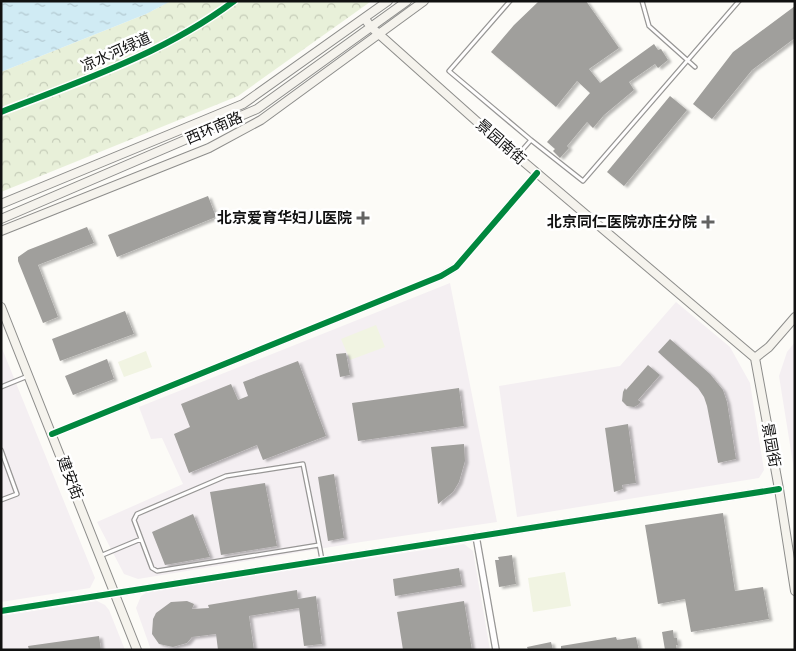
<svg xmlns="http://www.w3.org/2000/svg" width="796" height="651" font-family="'Roboto Serif','Noto Sans SC',serif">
  <defs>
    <pattern id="park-crowns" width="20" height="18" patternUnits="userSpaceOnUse" patternTransform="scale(1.25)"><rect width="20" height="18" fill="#e8f0d9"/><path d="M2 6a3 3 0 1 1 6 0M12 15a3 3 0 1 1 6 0" fill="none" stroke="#c6cdb9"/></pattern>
    <pattern id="water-ripples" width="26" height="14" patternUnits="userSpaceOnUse" patternTransform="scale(1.25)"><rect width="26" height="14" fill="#d0ebf4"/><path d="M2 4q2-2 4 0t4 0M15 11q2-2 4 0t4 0" fill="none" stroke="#b2c8d0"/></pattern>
    <filter id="shadow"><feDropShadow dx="3.5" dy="2" stdDeviation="1" flood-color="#0004"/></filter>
  </defs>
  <rect width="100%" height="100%" fill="#fcfbf7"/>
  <path fill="#f4eff2" d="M450 283 497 522 361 542 138 579 124 574 97 522 183 484 162 438 151 439 139 407Z
    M676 302 730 347 750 383 764 470 759 478 517 517 499 386 620 366Z
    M795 342V476L779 376 787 352Z
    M1 346 95 578 90 588 1 602Z
    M464 544 473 551 490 650H151L136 608 141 596 146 593 156 590Z
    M97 601 105 605 109 610 125 650H1V616Z"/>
  <path fill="url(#park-crowns)" d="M171 1 370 2 238 96 1 192V72L146 14Z"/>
  <path fill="#f1f4e2" d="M376 325 385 347 350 360 341 339Z
    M146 351 152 367 124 377 118 362Z
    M565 572 571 606 533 612 528 578Z"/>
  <path fill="url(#water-ripples)" d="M1 1H171L146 14 1 72Z"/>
  <path fill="#a09f9c" filter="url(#shadow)" d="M539 1H586L619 48 589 69 600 83 654 44 658 50 661 49 668 60 658 68 655 64 629 82 634 90 604 115 593 128 587 122 567 146 569 148 560 158 553 151 555 149 547 142 590 93 577 81 556 107 491 52 514 25Z
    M795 6V38L752 70 712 119 693 104 733 52Z
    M670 96 687 110 624 186 607 172Z
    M208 196 216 217 117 257 108 235Z
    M87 227 94 243 38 265 58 317 43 323 18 261V257L28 250Z
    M125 311 134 334 60 361 52 339Z
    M670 339 710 374 723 390 727 402 736 459 718 463 707 406 704 397 698 388 658 352Z
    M346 353 350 375 340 377 336 354Z
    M107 359 114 379 73 395 65 376Z
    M298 361 326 436 263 460 257 445 189 473 174 434 190 427 181 404 231 384 238 400 248 396 243 382Z
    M648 365 660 375 638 400 641 402 638 405 634 407 627 406 622 401 623 392 625 388 626 390Z
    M459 388 464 426 358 441 352 403Z
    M628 424 636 483 622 485 623 489 614 492 605 428Z
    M464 444 465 461 459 482 453 492 438 504 431 447Z
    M334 474 344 538 328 541 318 477Z
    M265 483 277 546 221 555 210 492Z
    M723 513 735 591 763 587 769 619 691 632 685 599 658 604 645 525Z
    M193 514 210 557 165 565 152 532Z
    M512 555 516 584 499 587 495 560H499L498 557Z
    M459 568 462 585 395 596 393 579Z
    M297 590 298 599 316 596 322 644 304 646 299 608 249 616 254 650H218L216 634 192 637 187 643 173 647 159 644 152 634 153 619 156 613 171 602 187 601 194 604 192 609 209 608 208 605Z
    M464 601 472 650H403L397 612Z
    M673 630 674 638H677L678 645H676L677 650H665L662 632Z
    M99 636 101 650H29L28 646Z
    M616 637 617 640 636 637 639 650H561V646Z
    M551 642 553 650H528L527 647Z"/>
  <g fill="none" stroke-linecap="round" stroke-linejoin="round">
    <g stroke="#979695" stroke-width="5.5">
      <path id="lane" d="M510 1 449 71 531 140
        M642 1 649 26 695 67
        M517 156 531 140 583 181 739 1
        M1 387 28 376
        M1 450 17 494 1 500
        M319 545 157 571 152 568 134 520 137 514 226 476 303 464 320 549 322 560
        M100 556 141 539"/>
    </g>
    <g stroke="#979695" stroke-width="8">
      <path id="street" d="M52 434 441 276 456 267 537 173
        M476 536 496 650
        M1 611 779 489"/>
    </g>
    <g stroke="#8d8d8b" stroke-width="10">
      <path id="secondary" d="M365 19 371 27 492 135 755 358
        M1 204 243 104 388 1
        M1 219 257 109 407 1
        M1 231 209 148 261 120 424 1
        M1 307 137 650
        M755 358 779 489 795 591
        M755 358 769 347 795 317"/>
    </g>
    <use href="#lane" stroke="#fffefe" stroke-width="3"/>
    <use href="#street" stroke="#fffefe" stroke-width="5.5"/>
    <use href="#secondary" stroke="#f5f3ed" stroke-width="8"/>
    <g stroke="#fff" stroke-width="9">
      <path id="cycleway" d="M1 112C81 81 165 53 234 1
        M52 434 441 276 456 267 537 173
        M1 611 779 489"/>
    </g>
    <use href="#cycleway" stroke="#00873e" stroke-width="6"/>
  </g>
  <g fill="#636362" stroke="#fff" stroke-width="2">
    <path d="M360.5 210.5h5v5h5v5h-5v5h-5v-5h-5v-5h5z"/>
    <path d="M705.5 214.5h5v5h5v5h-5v5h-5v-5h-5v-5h5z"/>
  </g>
  <g text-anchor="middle" stroke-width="5" stroke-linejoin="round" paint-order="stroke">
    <g font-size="15" fill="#111" stroke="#fff">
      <text transform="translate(116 52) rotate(-24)" y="5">凉水河绿道</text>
      <text transform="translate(214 128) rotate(-23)" y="5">西环南路</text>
      <text transform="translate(501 142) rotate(41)" y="5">景园南街</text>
      <text transform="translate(771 445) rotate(80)" y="5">景园街</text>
      <text transform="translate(70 478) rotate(69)" y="5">建安街</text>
    </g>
    <g font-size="15" font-weight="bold" fill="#111" stroke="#fff" text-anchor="end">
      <text x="352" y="223">北京爱育华妇儿医院</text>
      <text x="697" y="227">北京同仁医院亦庄分院</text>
    </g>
  </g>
  <rect width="796" height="651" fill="none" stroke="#111111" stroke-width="5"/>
</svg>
